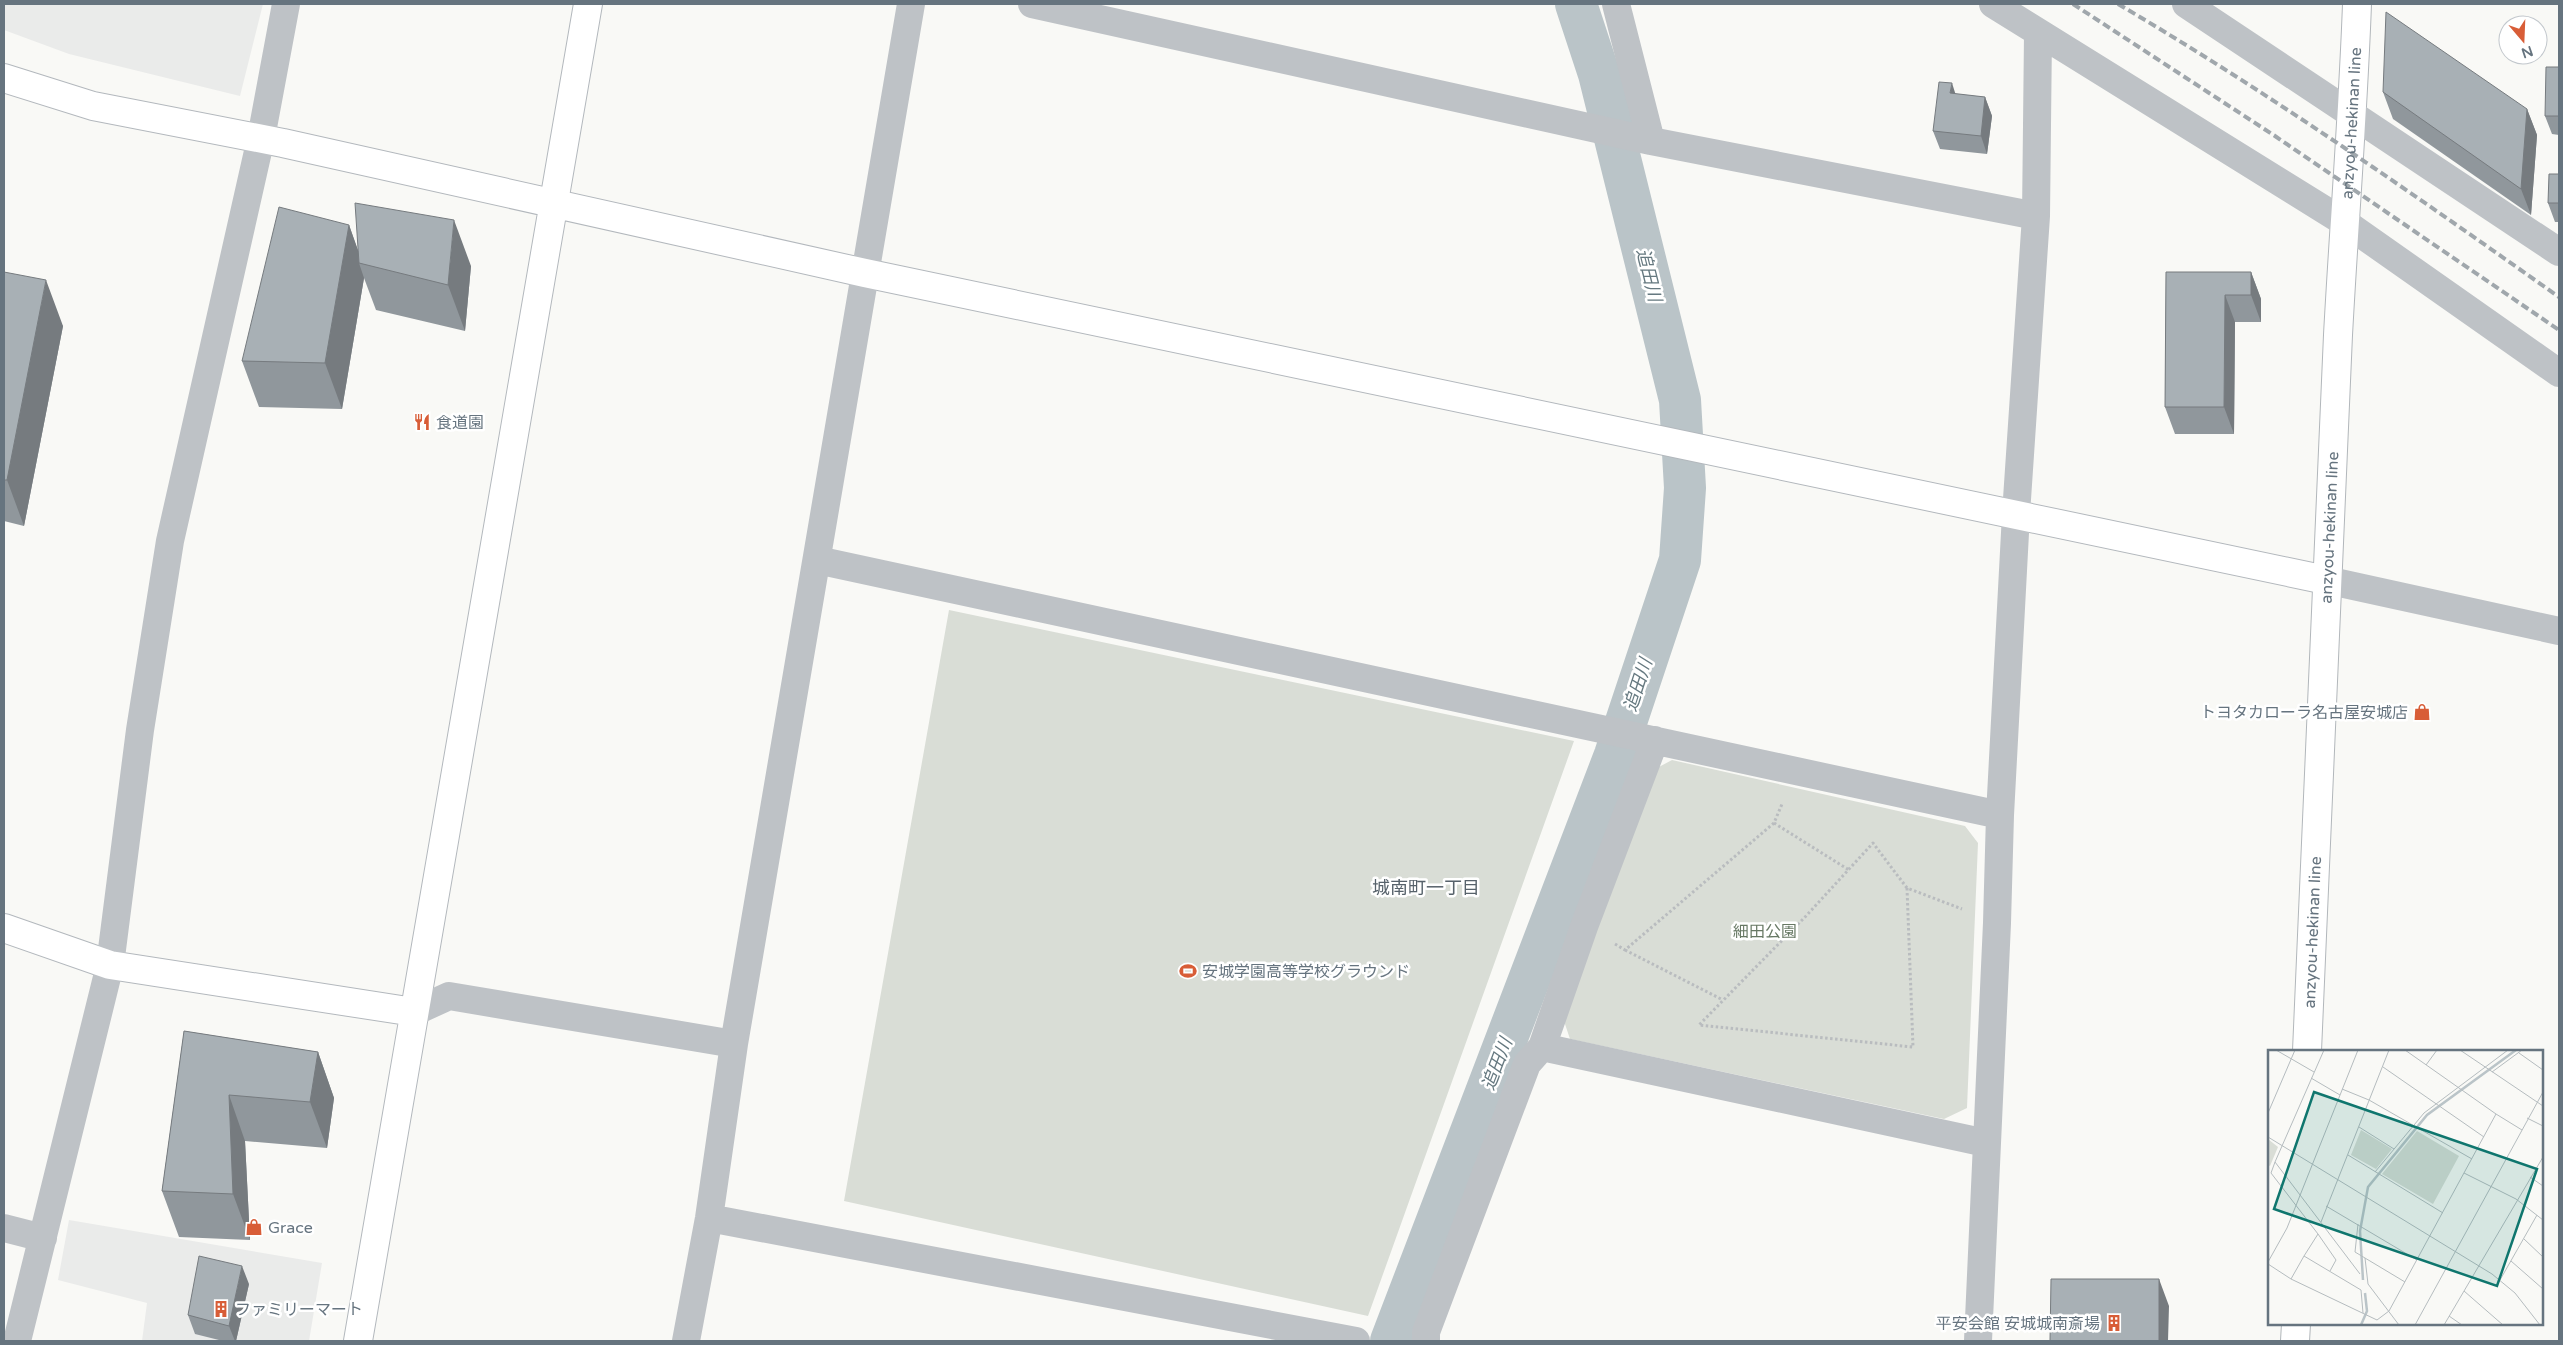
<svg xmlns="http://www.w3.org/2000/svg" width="2563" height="1345" font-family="'Varela Round','Noto Sans JP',sans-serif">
  <rect width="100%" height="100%" fill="#f9f9f6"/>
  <path fill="#eaebea" d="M4 4H263L240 96 69 54 4 30Z
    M69 1220 322 1263 309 1341H142L147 1303 58 1280Z"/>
  <path fill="#d9ddd6" d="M949 610 1574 741 1368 1316 844 1201Z
    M1672 760 1965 826 1978 843 1967 1108 1944 1119 1570 1039 1563 1018 1657 768Z"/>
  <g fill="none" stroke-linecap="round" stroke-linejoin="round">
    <path stroke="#bac4c8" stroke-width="42" d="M1391 1341 1615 755 1680 560 1685 488 1680 400 1599 74 1576 4"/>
    <g stroke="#b3b8bd" stroke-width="30">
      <path id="secondary" d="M4 78 93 106 283 143 865 273 2326 580
        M4 928 110 965 414 1012
        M358 1341 588 4"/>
    </g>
    <g stroke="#b2b7bb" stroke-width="30">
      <g id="primary">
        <path id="s1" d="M2307 1051C2317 813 2326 574 2338 335 2344 225 2353 114 2357 4"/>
        <path d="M2295 1341 2296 1324"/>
      </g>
    </g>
    <path stroke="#b9bcbf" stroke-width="3" stroke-dasharray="2.5 2.5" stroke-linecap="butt" d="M1774 823 1849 870
      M1907 888 1873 843 1806 916 1699 1025 1913 1047 1907 888 1962 909
      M1615 944 1625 950 1774 823 1782 804
      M1625 950 1723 1000"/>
    <path stroke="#bec2c6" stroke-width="28" d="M1032 4 1651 141 2036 216
      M1616 4 1651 141
      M1993 4 2344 222 2559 373
      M2186 4 2559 252
      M817 560 2000 815
      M2326 580 2559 631
      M414 1012 449 996 734 1044
      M1542 1047 1986 1143
      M709 1218 1356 1341
      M4 1228 43 1238
      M17 1341 110 965 140 730 170 541 261 138 286 4
      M686 1341 709 1218 734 1044 911 4
      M1426 1341V1332L1527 1064 1542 1047 1585 924 1655 740
      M1978 1341 1997 923 2000 815 2016 514 2036 216 2038 34"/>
    <use href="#secondary" stroke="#fff" stroke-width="28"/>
    <use href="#primary" stroke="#fff" stroke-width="28"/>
    <path stroke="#a0a7ac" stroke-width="4" stroke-dasharray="8 4" stroke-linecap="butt" d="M2073 4 2275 136 2559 330
      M2118 4C2268 92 2416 196 2559 297"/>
  </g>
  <path fill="#90979c" d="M2559 67V135L2552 134 2545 116Z
    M2383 92 2527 109 2537 135 2531 215 2393 119Z
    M1955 94 1985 97 1992 116 1987 154 1940 149 1933 131Z
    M2559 174V222H2555L2548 203Z
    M349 225 358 251 471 266 465 331 376 310 364 278 342 409 259 407 242 361Z
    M4 272 63 326 24 526 4 521Z
    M2166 272H2251L2261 299V322H2235L2234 434H2175L2165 407Z
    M184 1031 318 1052 334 1098 327 1148 245 1141 250 1240 179 1237 162 1191Z
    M249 1284 236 1341H223L195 1334 188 1315Z"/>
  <path fill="#767b7f" d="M1952 83 1958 102 1950 93Z
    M1985 97 1992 116 1987 154 1981 136Z
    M2527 109 2537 135 2531 215 2521 189Z
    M454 220 471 266 465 331 448 285Z
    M349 225 363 264 359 263 364 278 342 409 325 363Z
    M2251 272 2261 299V322L2251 295Z
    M46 280 63 326 24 526 7 480Z
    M2225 295 2235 322 2234 434 2224 407Z
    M318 1052 334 1098 327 1148 310 1102Z
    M229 1095 245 1141 250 1240 233 1194Z
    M242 1266 249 1284 236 1341H235L229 1326Z
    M2159 1279 2169 1306 2168 1341H2159Z"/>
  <path fill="#a8b0b5" stroke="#767b7f" d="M2386 12 2527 109 2521 189 2383 92Z
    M2546 67H2559V116H2545Z
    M1939 82 1952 83 1950 93 1985 97 1981 136 1933 131Z
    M2549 174H2559V203H2548Z
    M355 203 454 220 448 285 359 263Z
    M279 207 349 225 325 363 242 361Z
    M4 272 46 280 7 480H4Z
    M2166 272H2251V295H2225L2224 407H2165Z
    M184 1031 318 1052 310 1102 229 1095 233 1194 162 1191Z
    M199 1256 242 1266 229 1326 188 1315Z
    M2051 1279H2159V1341H2050Z"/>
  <defs>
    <g id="restaurant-bare" transform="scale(1.35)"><path d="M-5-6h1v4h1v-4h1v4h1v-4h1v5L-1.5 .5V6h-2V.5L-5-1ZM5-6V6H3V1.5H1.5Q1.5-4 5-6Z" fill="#d85d37" stroke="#fff" stroke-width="2.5" paint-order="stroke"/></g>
    <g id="shop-bare" transform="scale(1.35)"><path d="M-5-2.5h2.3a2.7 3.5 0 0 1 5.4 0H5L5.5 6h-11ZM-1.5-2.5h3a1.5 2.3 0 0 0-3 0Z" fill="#d85d37" stroke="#fff" stroke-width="2.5" paint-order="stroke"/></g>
    <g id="stadium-bare" transform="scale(1.35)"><path d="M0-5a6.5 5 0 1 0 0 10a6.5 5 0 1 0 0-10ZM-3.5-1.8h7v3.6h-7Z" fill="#d85d37" stroke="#fff" stroke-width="2.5" paint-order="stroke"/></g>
    <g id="building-bare" transform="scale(1.35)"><path d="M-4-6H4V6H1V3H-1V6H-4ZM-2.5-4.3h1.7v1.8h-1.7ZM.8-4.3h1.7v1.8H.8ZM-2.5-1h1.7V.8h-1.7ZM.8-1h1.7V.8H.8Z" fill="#d85d37" stroke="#fff" stroke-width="2.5" paint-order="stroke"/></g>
  </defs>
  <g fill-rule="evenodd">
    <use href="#restaurant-bare" x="422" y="422"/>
    <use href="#shop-bare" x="2422" y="712"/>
    <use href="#stadium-bare" x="1188" y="971"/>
    <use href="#shop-bare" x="254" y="1227"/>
    <use href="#building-bare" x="221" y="1309"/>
    <use href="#building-bare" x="2114" y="1323"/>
  </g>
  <g text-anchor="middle" stroke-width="5" stroke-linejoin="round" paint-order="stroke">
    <g font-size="16" fill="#66747f" stroke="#fff">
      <text dy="6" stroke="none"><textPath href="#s1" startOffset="929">anzyou-hekinan line</textPath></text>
      <text dy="6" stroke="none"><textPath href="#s1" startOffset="524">anzyou-hekinan line</textPath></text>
      <text dy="6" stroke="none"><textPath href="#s1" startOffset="119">anzyou-hekinan line</textPath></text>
    </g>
    <g font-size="16" fill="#66747f" stroke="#fff" text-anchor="start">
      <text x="436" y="428">食道園</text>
      <text x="2408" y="718" text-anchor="end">トヨタカローラ名古屋安城店</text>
      <text x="1202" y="977">安城学園高等学校グラウンド</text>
      <text x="268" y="1233">Grace</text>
      <text x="235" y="1315">ファミリーマート</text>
      <text x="2100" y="1329" text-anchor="end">平安会館 安城城南斎場</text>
    </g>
    <g font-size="16" fill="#677864" stroke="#fff">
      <text x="1765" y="937">細田公園</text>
    </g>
    <g font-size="18" font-style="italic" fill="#667980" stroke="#fff">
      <text transform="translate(1649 275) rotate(76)" y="6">追田川</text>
      <text transform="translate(1638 685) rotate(-72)" y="6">追田川</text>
      <text transform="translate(1497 1064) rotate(-69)" y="6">追田川</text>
    </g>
    <g font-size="18" fill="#57626b" stroke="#fff">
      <text x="1426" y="894">城南町一丁目</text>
    </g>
  </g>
  <g transform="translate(2268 1050)">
    <rect width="275" height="275" fill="#f9f9f6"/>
    <path d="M93 80 124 99 108 119 83 105ZM149 81 191 106 165 154 114 124ZM0 89 10 97 2 116 0 115Z" fill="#d9ddd6"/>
    <path fill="none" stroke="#bac4c8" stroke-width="2.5" d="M95 230 92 181 100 137 159 65 248 0M93 275 99 261 97 243"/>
    <path fill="none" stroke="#b5bcbf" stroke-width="1" d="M8 0 46 22M56 0 7 112 92 224M192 0 275 56M251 3 275 20M158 15 169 0M115 17 216 87M224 22 254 0M43 28 72 45M74 39 101 50 204 109M0 63 27 0M228 64 254 80M259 68 275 76M91 77 126 99M0 87 224 224 247 243 272 275M80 105 175 163M7 112 3 123 50 184M107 122 156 63 240 0M196 123 248 149 275 170M262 127 275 136M58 156 149 210M53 172 121 0M90 174 87 202 137 232M256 189 275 207M97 208 100 234 131 275M243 211 275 239M0 212 19 178 90 0M0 214 23 229 109 270 121 261 228 64 137 0M62 221 68 210 50 184 36 206 93 240 95 263M23 229 36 206M232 230 269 165M196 241 235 275M181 266 194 275M147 275 275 42M176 275 275 107"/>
    <path fill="#0f766e" fill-opacity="0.15" stroke="#0f766e" stroke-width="2.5" d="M46 42 269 119 229 236 6 159Z"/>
    <rect width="275" height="275" fill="none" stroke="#66747f" stroke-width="2.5"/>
  </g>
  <rect width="2563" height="1345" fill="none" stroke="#66747f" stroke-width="10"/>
  <g transform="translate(2523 40) rotate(161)"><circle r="24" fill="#ffffff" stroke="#c2c7cc"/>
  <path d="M0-4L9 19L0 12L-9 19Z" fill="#d85d37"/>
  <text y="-8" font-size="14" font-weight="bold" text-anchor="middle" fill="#66747f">N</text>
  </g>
</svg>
